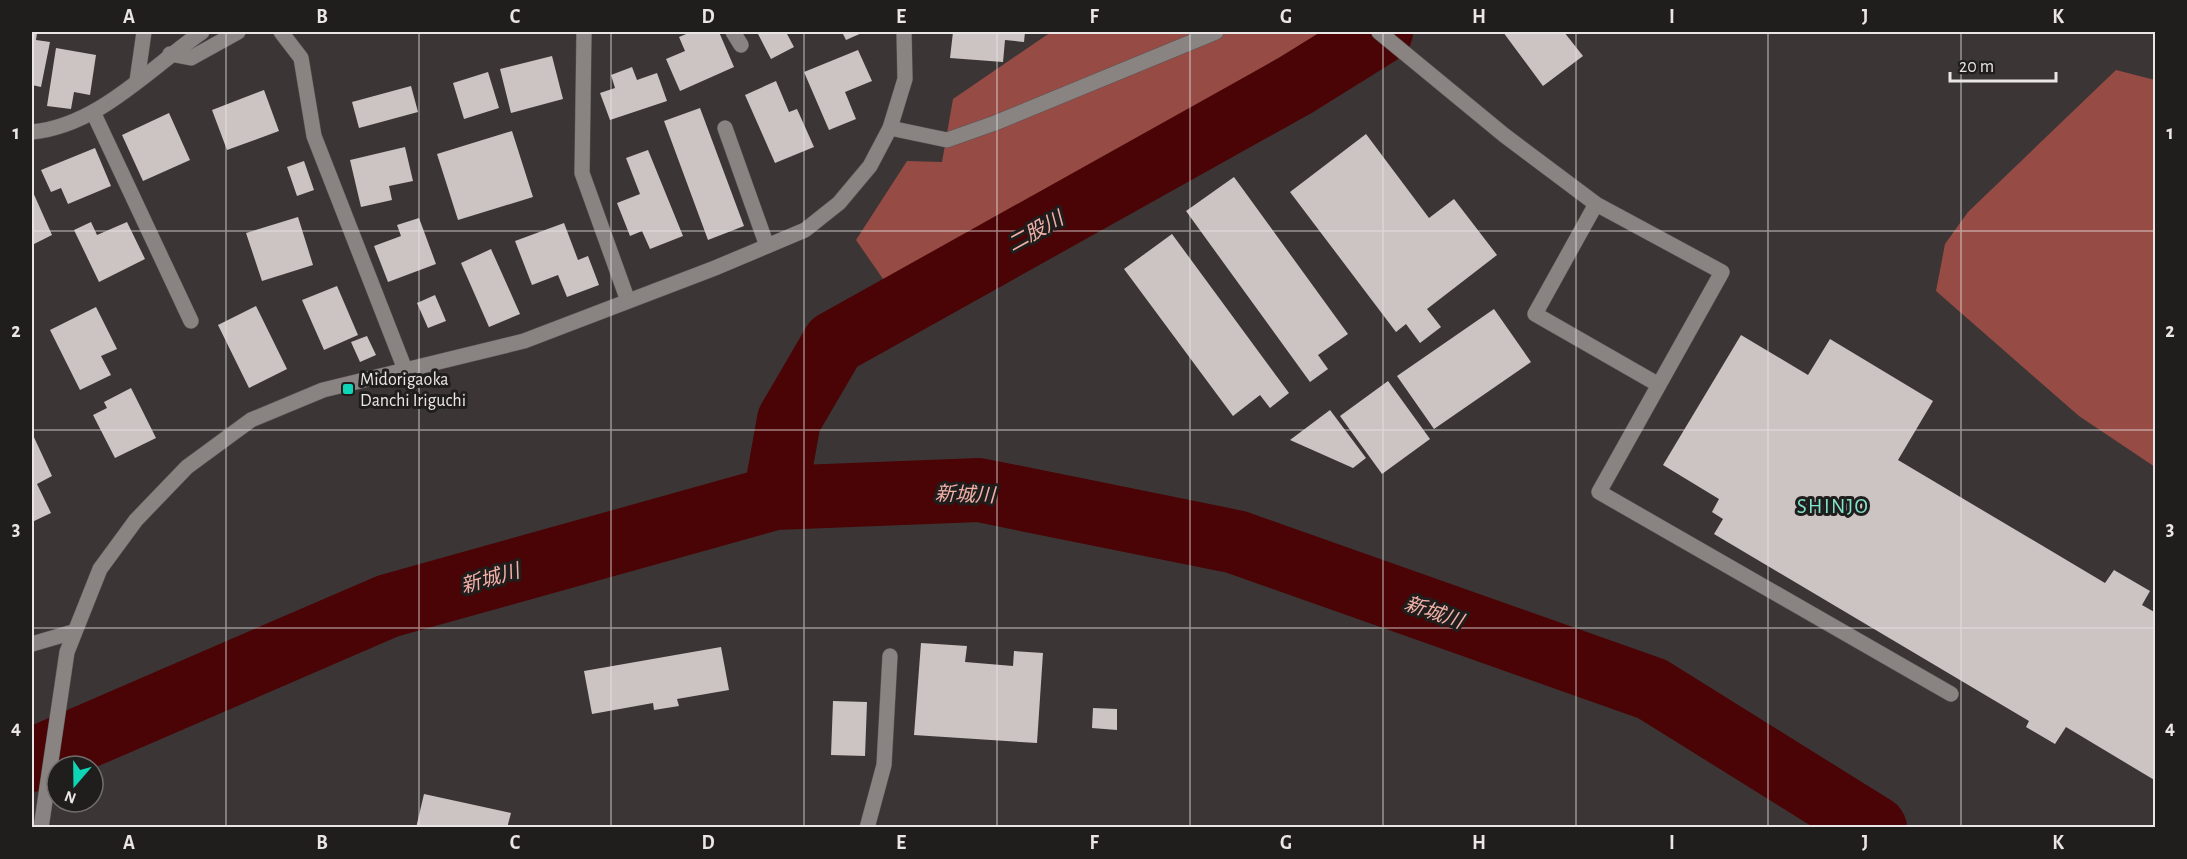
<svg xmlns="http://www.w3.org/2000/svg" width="2187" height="859" font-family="'Alegreya Sans','Noto Sans JP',sans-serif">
  <rect width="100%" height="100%" fill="#3b3635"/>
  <path fill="#964b44" d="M1051 32H1322L890 289 856 240 907 161 942 162 953 99Z
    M2116 70 2155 80V467L2079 416 1936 291 1945 244 1968 212Z"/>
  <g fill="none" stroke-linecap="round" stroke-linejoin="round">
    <path stroke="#4b0406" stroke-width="64" d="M775 498 789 420 834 343 1296 85 1381 32
      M32 760 388 606 775 498 979 490 1236 542 1652 689 1875 828"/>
  </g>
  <path fill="#ccc4c3" d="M32 32 37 33 36 40 50 42 41 87 32 85Z
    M691 32H719L734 67 680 91 666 59 685 51 679 37Z
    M757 32H792L787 34 794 47 771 59Z
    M842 32H864L846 40Z
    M953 32H1025L1024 42 1005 40 1003 62 950 58Z
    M1503 32H1564L1583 56 1543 86Z
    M56 48 96 55 90 95 74 92 71 109 47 106Z
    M858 50 872 81 845 92 856 119 829 130 804 72Z
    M552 56 563 99 511 113 500 69Z
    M632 67 637 80 657 73 667 101 610 120 600 93 615 88 611 75Z
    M488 72 499 108 464 119 453 83Z
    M776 81 789 112 797 109 814 147 775 163 745 95Z
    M411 86 418 112 359 128 352 102Z
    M264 90 279 131 227 150 212 110Z
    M700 108 744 226 708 240 664 121Z
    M169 113 190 160 143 181 122 135Z
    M512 131 533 197 458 220 437 154Z
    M1366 134 1429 218 1454 199 1497 255 1427 309 1441 327 1420 343 1406 324 1396 332 1290 192Z
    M405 147 413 181 389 186 392 200 361 207 350 160Z
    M95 148 111 186 68 204 61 188 51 192 41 170Z
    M648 150 683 236 650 249 642 231 630 236 617 203 640 194 626 158Z
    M304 161 314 190 297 196 287 167Z
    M1234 177 1348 334 1318 355 1328 369 1310 382 1186 211Z
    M32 190 52 235 32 245Z
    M298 217 313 265 262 281 246 233Z
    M419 218 436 264 388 282 374 246 401 236 397 225Z
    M91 222 97 235 127 222 145 259 99 282 74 230Z
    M564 223 578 260 588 256 599 285 567 297 558 275 532 285 515 241Z
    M1172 234 1289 393 1270 408 1260 395 1233 416 1124 269Z
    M491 249 520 314 489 327 461 263Z
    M337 286 358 335 324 350 302 300Z
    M435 295 446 321 428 328 417 303Z
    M256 306 287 369 249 388 218 325Z
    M96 307 117 349 101 356 111 375 80 390 50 330Z
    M1494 309 1531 362 1434 429 1397 376Z
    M1741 335 1808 375 1830 339 1933 401 1898 460 2105 583 2114 570 2150 591 2142 605 2156 613V781L2066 727 2055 744 2026 727 2029 721 1714 534 1723 519 1712 512 1719 499 1663 465Z
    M367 336 376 355 360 362 351 342Z
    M1388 381 1430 439 1382 474 1340 416Z
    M131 388 156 438 115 458 93 415 107 408 104 402Z
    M1330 410 1366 458 1353 468 1290 440Z
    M32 433 52 476 37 484 51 513 32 522Z
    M921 643 967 646 965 662 1013 666 1014 651 1043 653 1037 743 914 735Z
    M721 647 729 690 677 699 679 706 654 710 653 703 592 714 584 671Z
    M833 701 867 702 865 756 831 755Z
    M1093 708 1117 709V730L1092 728Z
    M424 794 511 813 507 828H416Z"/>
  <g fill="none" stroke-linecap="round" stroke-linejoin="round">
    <g stroke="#5a5554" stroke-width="16">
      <path id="service" d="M281 32 301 58 314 136 406 372
        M733 32 741 45
        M1379 32 1504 135 1596 204 1535 314 1659 385
        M170 54 191 58 238 32
        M93 112 191 321
        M725 128 767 246
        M890 128 947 140 995 123 1216 32
        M1596 204 1722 272 1599 492 1951 694
        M867 828 884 765 890 656"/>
    </g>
    <g stroke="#5a5554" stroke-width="16">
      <path id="minor" d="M584 32 582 173 628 301
        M137 81 144 32
        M32 132C98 126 150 68 202 32
        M32 644 73 632"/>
    </g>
    <g stroke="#5a5554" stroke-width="16">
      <path id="tertiary" d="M41 828 67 652 100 569 136 520 187 467 251 420 323 390 524 341 715 268 805 230 839 203 870 166 890 128 905 79 904 32"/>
    </g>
    <use href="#service" stroke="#898382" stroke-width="15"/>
    <use href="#minor" stroke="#898382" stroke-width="15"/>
    <use href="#tertiary" stroke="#898382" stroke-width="15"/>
  </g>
  <path fill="none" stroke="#eae6e5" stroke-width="1.5" stroke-opacity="0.55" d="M226 32V828M419 32V828M611 32V828M804 32V828M997 32V828M1190 32V828M1383 32V828M1576 32V828M1768 32V828M1961 32V828M32 231H2156M32 430H2156M32 628H2156"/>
  <rect fill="#0dd5b5" stroke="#201e1d" stroke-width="2" x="342" y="383" width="12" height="12" rx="3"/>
  <g text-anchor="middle" stroke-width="6" stroke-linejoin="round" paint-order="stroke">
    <g font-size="18" fill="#eae6e5" stroke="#201e1d" text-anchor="start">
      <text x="360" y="385">Midorigaoka<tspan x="360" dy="21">Danchi Iriguchi</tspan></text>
    </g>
    <g font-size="20" font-style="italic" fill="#f2b0a8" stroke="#201e1d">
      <text transform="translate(1035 231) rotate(-29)" y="7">二股川</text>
      <text transform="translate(965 494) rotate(2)" y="7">新城川</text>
      <text transform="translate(490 578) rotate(-16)" y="7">新城川</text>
      <text transform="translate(1434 612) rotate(19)" y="7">新城川</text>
    </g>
    <g font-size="21" letter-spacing="1.5" fill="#80e3cb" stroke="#201e1d">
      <text x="1833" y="513">SHINJO</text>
    </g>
  </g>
  <rect width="2187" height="859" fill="none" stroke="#201e1d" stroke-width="66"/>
  <g transform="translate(75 784) rotate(200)"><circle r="28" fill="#201e1d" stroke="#716e6d" stroke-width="1.5"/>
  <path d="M0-4.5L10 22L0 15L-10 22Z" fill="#0dd5b5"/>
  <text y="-9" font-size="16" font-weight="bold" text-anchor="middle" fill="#eae6e5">N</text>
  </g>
  <path d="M1950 72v9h106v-9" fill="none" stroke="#eae6e5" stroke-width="3"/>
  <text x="1959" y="72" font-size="18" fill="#eae6e5" stroke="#201e1d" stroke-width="4.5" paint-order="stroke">20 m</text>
  <rect x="33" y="33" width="2121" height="793" fill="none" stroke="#eae6e5" stroke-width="2"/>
  <g font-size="20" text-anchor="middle" font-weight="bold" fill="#eae6e5">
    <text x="129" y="23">A</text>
    <text x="322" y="23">B</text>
    <text x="515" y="23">C</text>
    <text x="708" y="23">D</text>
    <text x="901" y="23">E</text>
    <text x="1094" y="23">F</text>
    <text x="1286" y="23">G</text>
    <text x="1479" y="23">H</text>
    <text x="1672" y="23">I</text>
    <text x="1865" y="23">J</text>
    <text x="2058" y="23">K</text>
    <text x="16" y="139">1</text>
    <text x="2170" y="139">1</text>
    <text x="16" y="337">2</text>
    <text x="2170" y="337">2</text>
    <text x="16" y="535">3</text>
    <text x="2170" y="535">3</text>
    <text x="16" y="734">4</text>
    <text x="2170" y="734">4</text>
    <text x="129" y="849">A</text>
    <text x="322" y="849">B</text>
    <text x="515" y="849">C</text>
    <text x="708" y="849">D</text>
    <text x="901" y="849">E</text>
    <text x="1094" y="849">F</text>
    <text x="1286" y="849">G</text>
    <text x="1479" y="849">H</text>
    <text x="1672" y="849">I</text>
    <text x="1865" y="849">J</text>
    <text x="2058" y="849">K</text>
  </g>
</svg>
